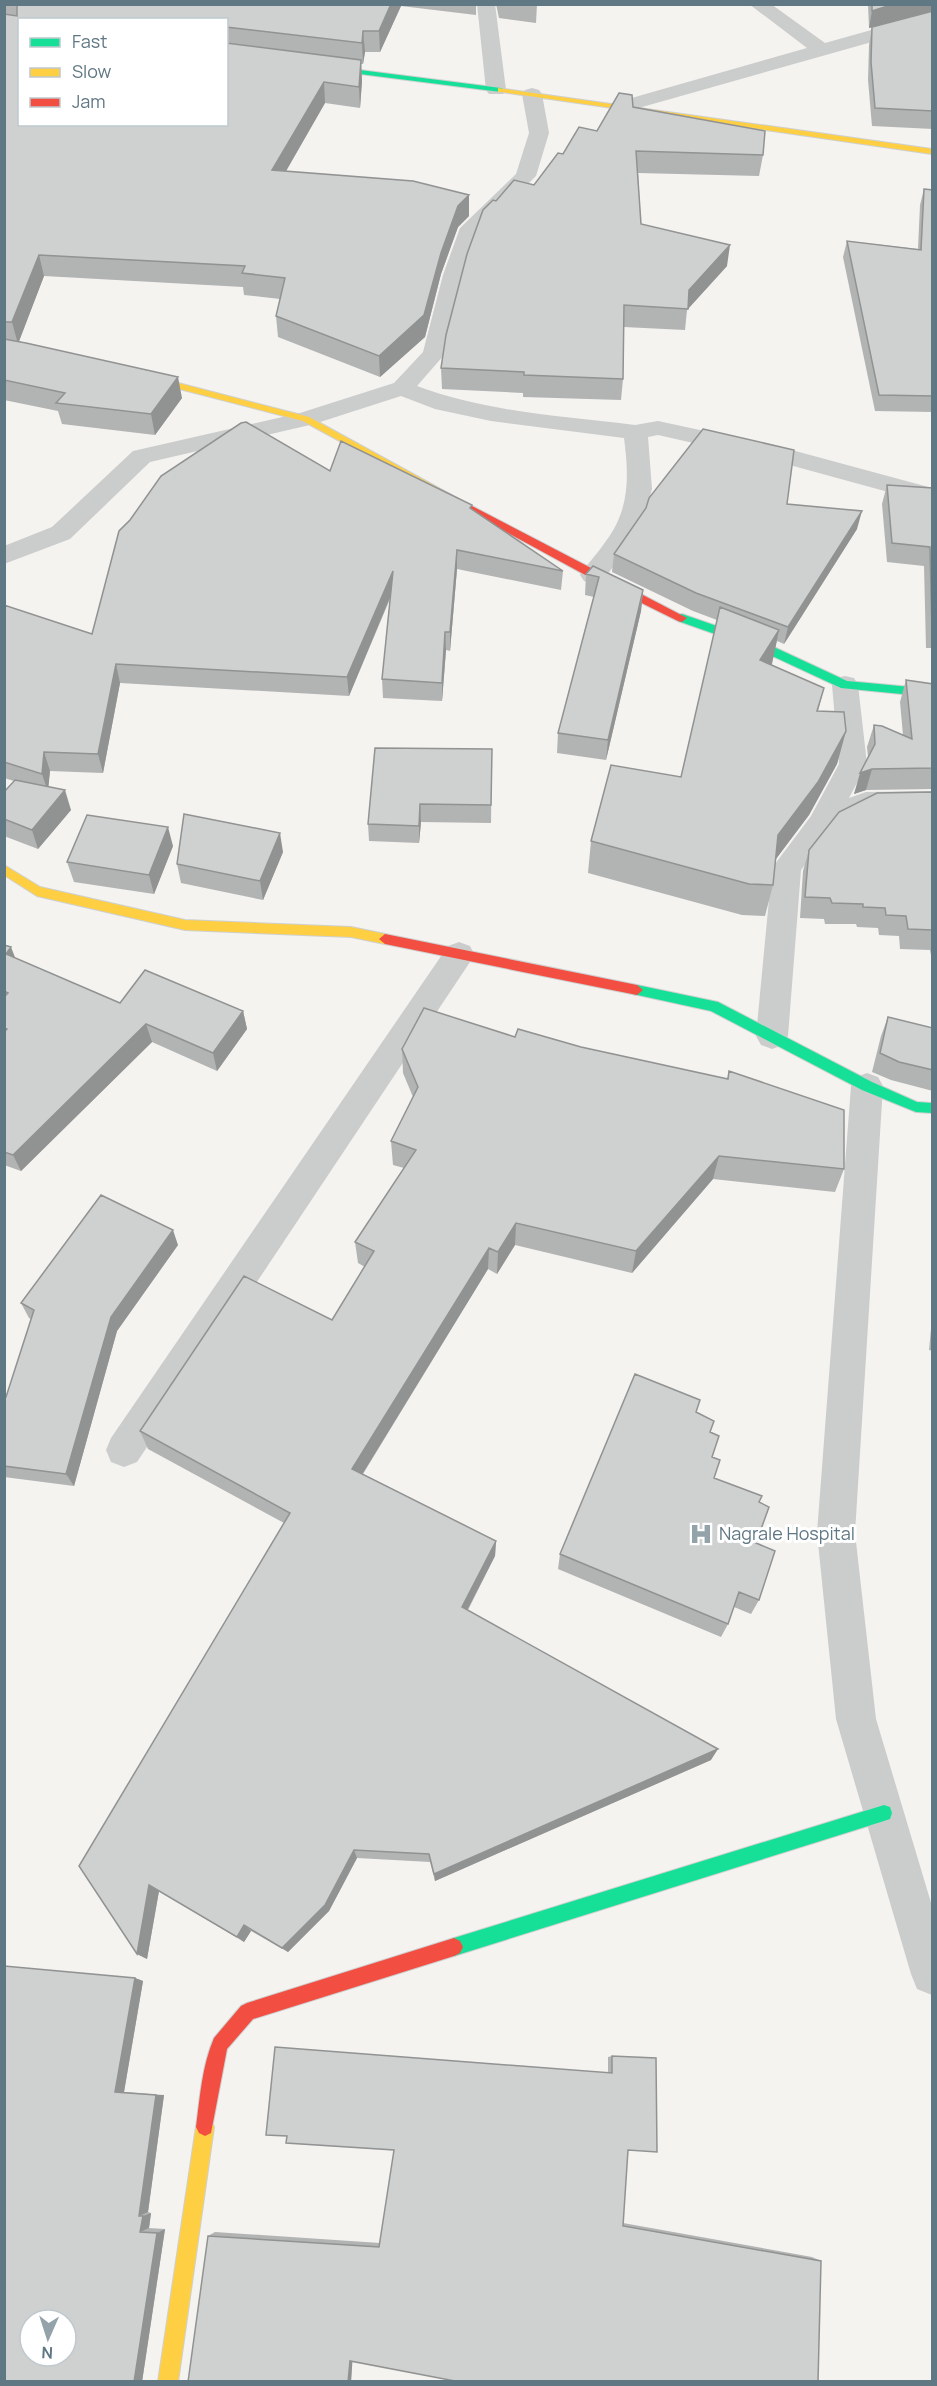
<svg xmlns="http://www.w3.org/2000/svg" width="937" height="2386" font-family="Manrope,sans-serif">
  <rect width="100%" height="100%" fill="#f4f3f0"/>
  <g fill="none" stroke-linecap="round" stroke-linejoin="round">
    <g stroke="#ced0d0" stroke-width="2">
      <path id="fast" d="M226 53 501 88 505 90 501 92 226 57Z
        M682 614 763 642 847 681 932 689V697L841 688 755 648 678 621V615Z
        M637 985 718 1002 872 1082 917 1102 932 1103V1113L916 1112 862 1090 711 1011 633 994 631 990Z
        M884 1805 890 1807 892 1813 890 1819 884 1821 454 1956 448 1953 445 1947 448 1941 454 1938Z"/>
    </g>
    <g stroke="#ced0d0" stroke-width="2">
      <path id="slow" d="M498 88 932 149V154L501 92H498Z
        M136 372 309 417 475 508 470 511 466 510 303 421 133 377 131 375Z
        M4 865 40 887 185 920 351 927 385 934 391 939 385 944 351 937 185 930 37 896 4 875Z
        M205 2118 211 2121 214 2127 178 2382H158L196 2127 199 2121Z"/>
    </g>
    <g stroke="#ced0d0" stroke-width="2">
      <path id="jam" d="M470 505 687 618 682 622 678 621 589 577 466 510 465 508Z
        M385 934 637 985 643 990 637 995 385 944 379 939Z
        M454 1938 460 1941 463 1947 460 1953 454 1956 253 2019 227 2049 211 2133 205 2136 199 2133 196 2127C200 2097 202 2066 214 2038L241 2006 247 2003Z"/>
    </g>
    <path fill="#cbcccc" fill-rule="evenodd" d="M477 4H495L506 90 503 94H489L486 90Z
      M749 4H771L825 43 932 13V25L628 111H614L611 107 614 103 807 48Z
      M532 88 539 90 542 94 549 133 536 176 481 230 465 275 445 354 417 386C486 412 562 416 635 425L658 421 788 449 932 488V504L786 464 658 435 648 437 652 489 642 525 625 552 602 581 593 584 584 581 580 575C588 563 598 553 606 541 630 509 629 476 624 438L491 421 435 409 401 396 314 424 150 462 70 539 4 564V546L52 527 133 451 300 413 394 383 423 352 443 275 460 228 516 174 529 133 522 94 525 90Z
      M845 676 854 678 858 685 867 764 849 798 866 792 932 791V811L870 812 832 831 801 870 788 1036 783 1045 772 1049 761 1045 756 1036 772 868 811 816 839 764 832 685 836 678Z
      M459 942 470 946 474 954 470 962 137 1462 124 1467 111 1462 106 1450 111 1438 448 946Z
      M867 1073 878 1077 883 1086 855 1533 876 1719 932 1906V1995L917 1989 911 1974 836 1719 817 1533 851 1086 856 1077Z"/>
    <use href="#fast" fill="#16e098" fill-rule="evenodd"/>
    <use href="#slow" fill="#ffcf43" fill-rule="evenodd"/>
    <use href="#jam" fill="#f24e42" fill-rule="evenodd"/>
  </g>
  <path fill="#b2b3b3" fill-rule="evenodd" d="M4 4H476V15L401 6 380 52H365L363 64H361L362 81 360 108 325 103 286 171 469 216 458 227 441 274 425 337 380 377 278 337 276 316 280 299 244 295 243 287 44 276 19 341 182 398 155 435 62 424 58 411 4 400ZM226 20V124H20Z
    M496 4H537L536 23 499 18Z
    M868 4H933V129L872 126 868 80 869 45 872 27 931 11 869 28Z
    M633 107 763 155 759 176 638 173 641 224 727 266 687 310 685 330 624 327 623 379 621 400 523 397V393L442 389 441 368 496 201 534 185 597 131Z
    M924 189 933 190V412L875 411 843 257 847 241 918 249 920 205Z
    M330 471 472 510 563 571 561 590 457 569 450 651 446 650 442 701 383 698 382 679 390 599 349 696 120 683 103 773 50 771 48 786 71 810 38 849 4 836V792L14 781 4 778V605L92 634Z
    M887 485 933 488V648H926L924 566 887 562 882 504Z
    M787 504 857 529 784 644 777 641 771 665 824 688 818 711 846 731 837 764 809 815 775 860 773 885 765 916 742 915 588 873 591 841 681 777 717 620 693 611 612 572 614 554Z
    M593 566 643 590 641 611 606 760 557 753 558 733 594 597 585 595 586 574Z
    M906 680 933 684V789L866 790 854 794 868 757 867 747 874 725 903 735 900 702Z
    M492 749 491 823 421 822 419 843 369 841 368 824Z
    M933 792V955H931L930 950 900 949 899 936 879 935 878 928 857 927 856 924H825L824 919 800 918 803 871 809 850Z
    M173 846 154 894 74 882 67 862Z
    M283 852 263 900 181 883 177 864Z
    M4 945 15 958 120 1003 243 1011 247 1029 217 1071 152 1042 21 1171 4 1165Z
    M888 1017 933 1028V1091L891 1080 872 1072 881 1036Z
    M515 1037 581 1047 727 1079 729 1071 844 1169 835 1192 713 1179 632 1273 515 1245 497 1274 488 1269 363 1474 496 1541 495 1556 468 1610 711 1760 435 1881 430 1862 357 1858 329 1911 288 1952 251 1931 244 1942 159 1891 147 1959 137 1954 79 1866 284 1523 148 1449 140 1431 332 1320 365 1267 358 1263 355 1242 404 1168 393 1165 391 1141 413 1097 403 1073 402 1049Z
    M178 1245 117 1331 74 1486 4 1477V1397H6L31 1319 29 1318 21 1303Z
    M933 1308V1351L929 1350Z
    M696 1413 710 1432 714 1478 759 1502 756 1543 759 1600 751 1614 734 1607 728 1624 721 1637 558 1569 560 1554Z
    M933 1495V1517L931 1516Z
    M135 1978 143 1981 124 2092 164 2095 148 2212 151 2213 149 2228 165 2229 142 2382H4Z
    M612 2056 628 2150 623 2223 812 2257 821 2261 352 2361 351 2382H188L208 2236 215 2232 380 2243 608 2073V2057Z"/>
  <path fill="#919292" d="M391 4H401V6L380 52 379 31Z
    M894 4H933L931 11 869 28 872 11Z
    M363 31 365 52 363 64 362 43Z
    M361 60 362 81 360 108 359 87Z
    M324 82 325 103 274 192 272 170Z
    M469 195V216L458 227 441 274 425 337 380 377 379 356 441 253 458 206Z
    M730 245 727 266 687 310 689 290Z
    M39 255 44 276 18 344 12 322Z
    M178 377 182 398 155 435 151 414Z
    M862 511 857 529 784 644 788 627Z
    M457 550V569L450 651V632Z
    M393 571V590L349 696 347 677Z
    M643 590 641 611 606 760 608 740Z
    M779 630 772 664 753 693 760 660Z
    M445 632 446 650 442 701V683Z
    M116 664 120 683 103 773 98 754Z
    M846 731 837 764 809 815 770 867 778 835Z
    M44 752 50 771 48 792 42 774Z
    M872 769 866 790 854 794 860 773Z
    M65 790 71 810 38 849 32 830Z
    M420 804 421 822 419 843V826Z
    M168 827 173 846 154 894 149 875Z
    M280 833 283 852 263 900 260 881Z
    M11 947 18 965 6 954Z
    M243 1011 247 1029 217 1071 213 1053Z
    M146 1024 152 1042 21 1171 13 1155Z
    M719 1156 713 1179 632 1273 636 1251Z
    M516 1223 515 1245 497 1274 498 1252Z
    M173 1230 178 1245 117 1331 74 1486 66 1474 111 1317Z
    M489 1248 488 1269 355 1486 352 1469Z
    M496 1541 495 1556 462 1620V1607Z
    M718 1749 711 1760 435 1881 434 1874Z
    M354 1850 357 1858 329 1911 288 1952 282 1948Z
    M149 1885 159 1891 147 1959 137 1954Z
    M244 1925 251 1931 244 1942 237 1937Z
    M135 1978 143 1981 124 2092H115Z
    M156 2095H164L148 2212 139 2216Z
    M151 2213 149 2228 140 2232 143 2216Z
    M165 2229 142 2382H134L157 2233Z
    M353 2353 351 2382H348L350 2361Z"/>
  <path fill="#cfd0d0" stroke="#919292" stroke-width="1.5" fill-rule="evenodd" d="M17 4H391L379 31H363L362 43 226 27V20H20V124H226V43L361 60 359 87 324 82 272 170 413 181 469 195 458 206 441 253 424 315 379 356 276 316 285 278 242 273 245 266 39 255 12 322H4V14L17 16Z
    M872 4H894L872 11Z
    M933 11V111L875 108 871 62 872 27Z
    M619 93 632 95 633 107 765 131 763 155 636 151 641 224 730 245 689 290 688 309 624 305 623 379 524 375V372L441 368 446 335 467 254 483 210 493 200 496 201 514 180 534 185 558 153 563 154 579 127 597 131Z
    M924 189 933 190V396L879 395 847 241 921 250Z
    M4 339 26 343 178 377 151 414 56 403 65 393 4 380Z
    M246 422 330 471 341 441 472 505 470 508 563 571 457 550 450 632H445L442 683 382 679 393 571 347 677 116 664 98 754 44 752 42 774 4 762V605L92 634 119 531 130 520 161 476 241 423Z
    M703 429 794 450 787 504 862 511 788 627 696 593 614 554 646 508 649 498Z
    M887 485 933 488V629H932L930 547 892 543Z
    M593 566 643 590 608 740 558 733 599 577 586 574Z
    M720 607 779 630 760 660 824 688 817 711 844 712 846 731 818 782 778 835 773 885 749 884 591 841 611 765 681 777Z
    M906 680 933 684V768L872 769 860 773 875 744 874 725 882 726 912 739Z
    M375 748 492 749 491 805 420 804 419 826 368 824Z
    M15 780 65 790 32 830 4 819V792Z
    M933 792V930L908 929 906 916 886 915 885 908 863 907V904L832 903 830 898 805 897 809 850 839 812 877 793Z
    M184 814 280 833 260 881 177 864Z
    M87 815 168 827 149 875 67 862Z
    M4 945 11 947 6 954 120 1003 145 970 243 1011 213 1053 146 1024 13 1155 4 1152V1032L7 1029 4 1028V997L8 993 4 991Z
    M424 1008 515 1037 518 1029 581 1047 728 1079 729 1071 844 1110V1169L719 1156 636 1251 516 1223 498 1252 489 1248 352 1469 496 1541 462 1607 718 1749 434 1874 429 1854 354 1850 325 1905 282 1948 244 1925 237 1937 149 1885 137 1954 79 1866 290 1513 140 1431 244 1276 332 1320 374 1251 355 1242 416 1150 391 1141 418 1087 402 1049Z
    M888 1017 933 1028V1070L899 1062 880 1053Z
    M101 1195 173 1230 111 1317 66 1474 4 1466V1397H6L34 1310 21 1303Z
    M635 1374 700 1400 696 1412 714 1421 710 1432 719 1436 712 1457 720 1460 714 1478 762 1496 759 1502 769 1507 756 1543 775 1551 759 1600 739 1592 728 1624 560 1554Z
    M4 1966 135 1978 115 2092 156 2095 139 2216H143L140 2232 157 2233 134 2382H4ZM30 2320H66V2356H30Z
    M275 2047 612 2073V2056L656 2058 657 2152 628 2150 623 2226 821 2261 818 2382H460L350 2361 348 2382H188L208 2236 379 2247 394 2150 286 2143 287 2136 266 2135Z"/>
  <defs>
    <g id="hospital-bare" transform="scale(1.8)"><path d="M-5-5h3v3.5h4V-5h3V5h-3V1.5h-4V5h-3Z" fill="#94a2aa" stroke="#fff" stroke-width="2.5" paint-order="stroke"/></g>
  </defs>
  <g fill-rule="evenodd">
    <use href="#hospital-bare" x="701" y="1534"/>
  </g>
  <g text-anchor="middle" stroke-width="6" stroke-linejoin="round" paint-order="stroke">
    <g font-size="18" fill="#607784" stroke="#fff" text-anchor="start">
      <text x="719" y="1540">Nagrale Hospital</text>
    </g>
  </g>
  <rect width="937" height="2386" fill="none" stroke="#607784" stroke-width="12"/>
  <rect x="18" y="18" width="210" height="108" fill="#ffffff" stroke="#bfc9ce" stroke-width="1.5"/>
  <rect x="30" y="38" width="30" height="9" fill="#16e098" stroke="#bfc9ce" stroke-width="1.5"/>
  <text x="72" y="48" font-size="18" fill="#607784">Fast</text>
  <rect x="30" y="68" width="30" height="9" fill="#ffcf43" stroke="#bfc9ce" stroke-width="1.5"/>
  <text x="72" y="78" font-size="18" fill="#607784">Slow</text>
  <rect x="30" y="98" width="30" height="9" fill="#f24e42" stroke="#bfc9ce" stroke-width="1.5"/>
  <text x="72" y="108" font-size="18" fill="#607784">Jam</text>
  <g transform="translate(48 2338) rotate(183)"><circle r="28" fill="#ffffff" stroke="#bfc9ce" stroke-width="1.5"/>
  <path d="M0-4.5L10 22L0 15L-10 22Z" fill="#94a2aa"/>
  <text y="-9" font-size="16" font-weight="bold" text-anchor="middle" fill="#607784">N</text>
  </g>
</svg>
